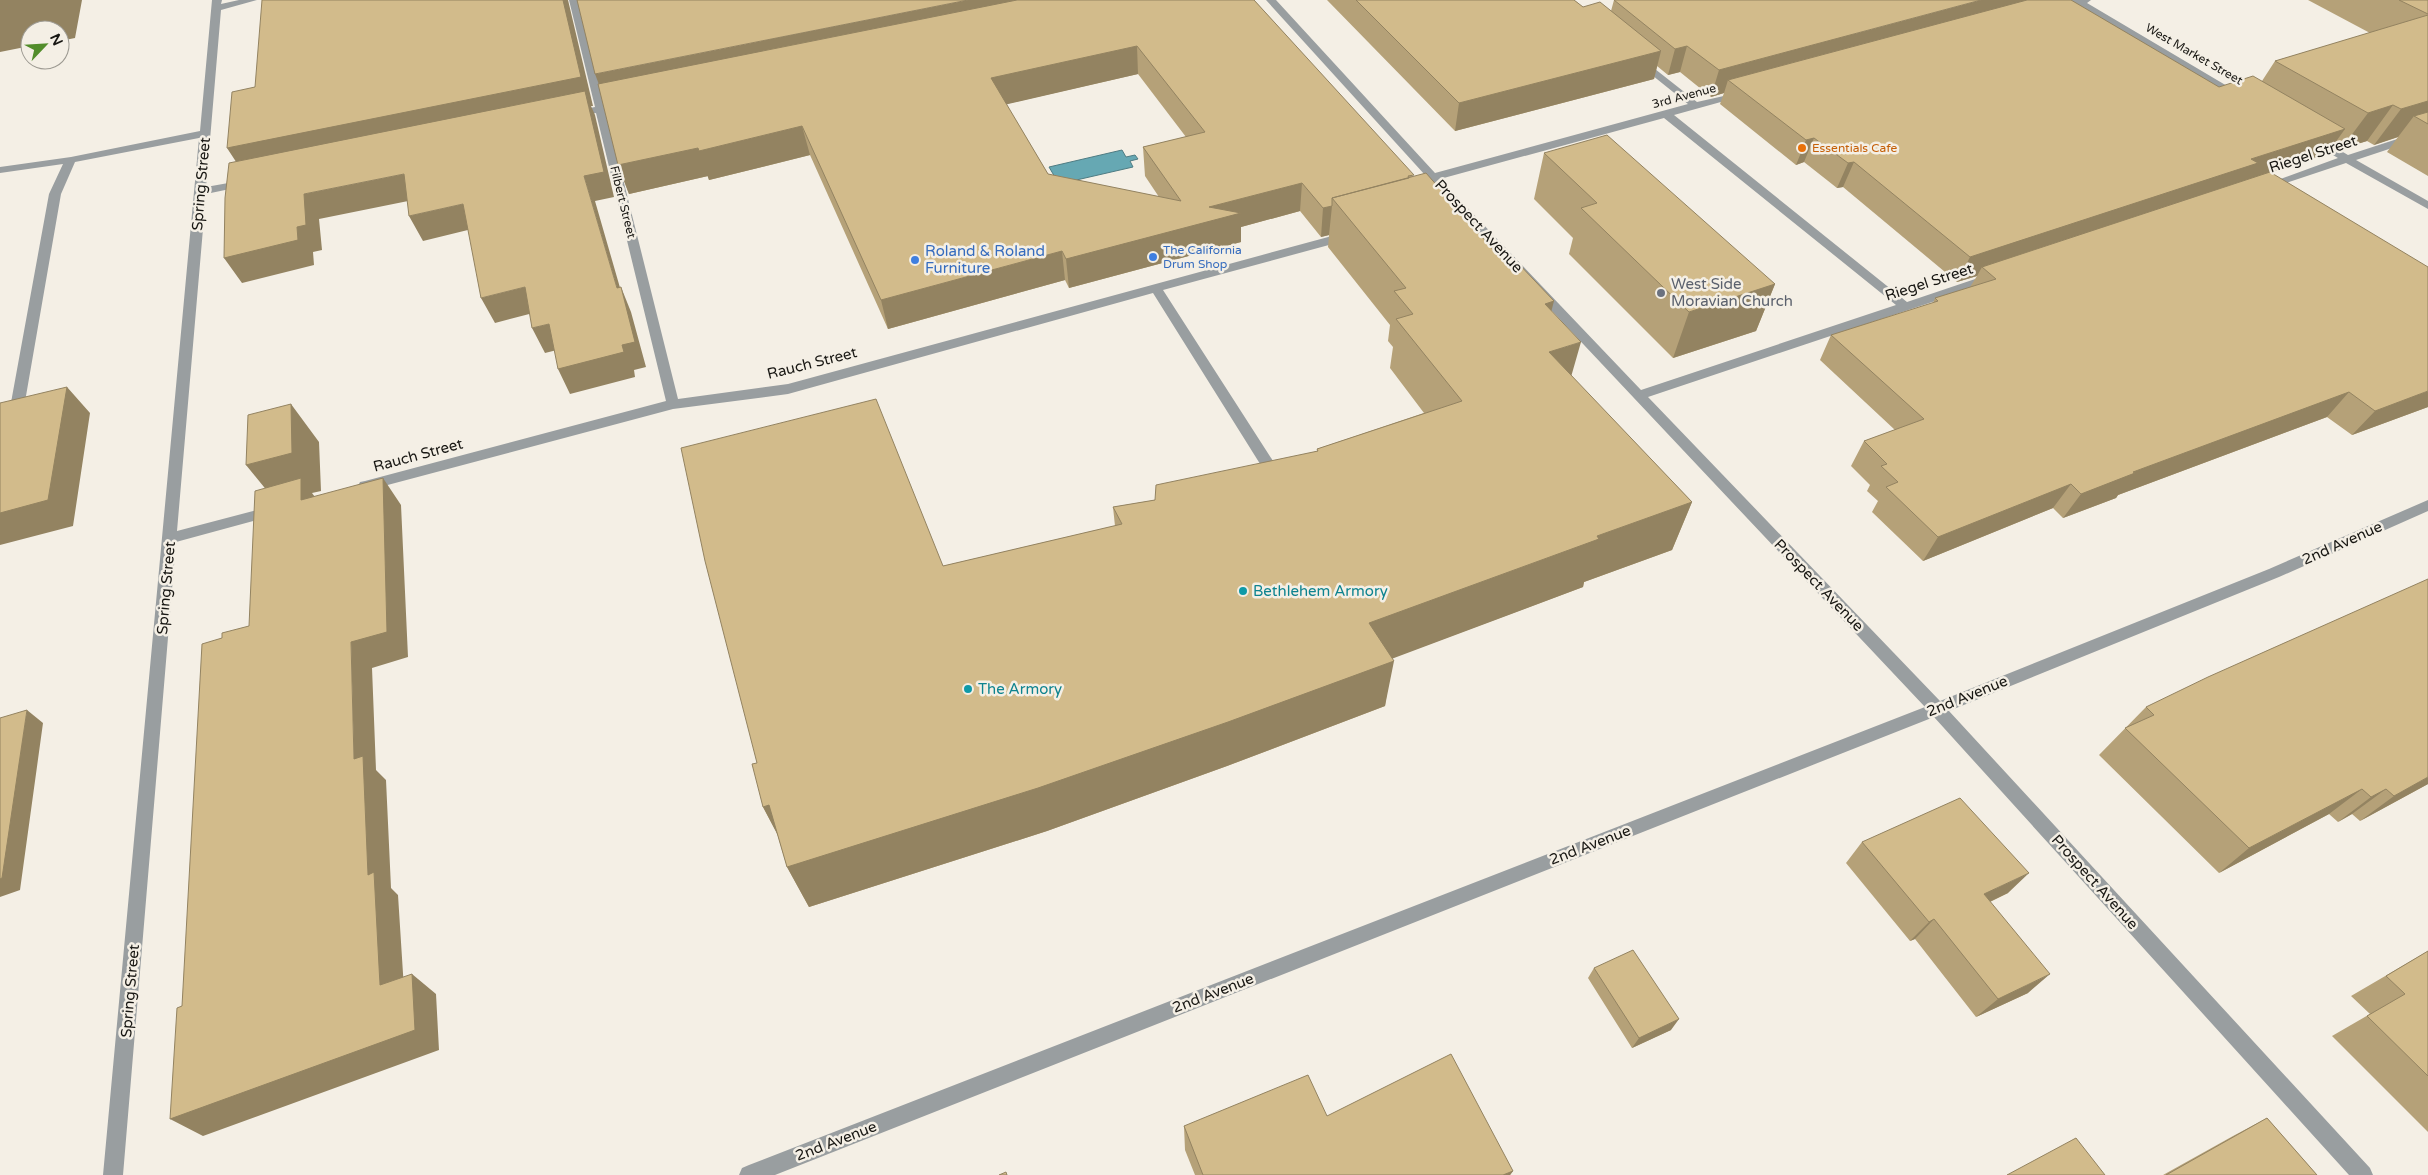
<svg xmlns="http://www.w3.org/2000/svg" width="2428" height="1175" font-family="'Varela Round',sans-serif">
  <rect width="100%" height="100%" fill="#f4efe5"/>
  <path fill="#66a8b3" stroke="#4f7c83" d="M1122 150 1126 157 1135 155 1138 159 1130 161 1133 167 1059 184 1049 167Z"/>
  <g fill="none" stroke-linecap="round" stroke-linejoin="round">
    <path fill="#999ea0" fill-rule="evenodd" d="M212 0H222L221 4 239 0H257L221 10 206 187 245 180 251 183 249 185 206 194 177 531 272 506 277 507 279 511 277 515 272 516 176 542 123 1175H103L199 138 75 162 61 194 22 419 15 424 8 419 49 194 63 164 0 173V167L71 157 200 131Z
      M569 0H579L605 105 624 101 629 104 606 111 678 399 788 384 1343 233H1351V239L1163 290 1282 475 1284 479 1282 483H1272L1153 293 788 394 673 409 365 491 360 490 358 486 360 482 365 481 666 401 596 113 573 117 568 114 569 112 595 107Z
      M1266 0H1276L1435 173 1688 104 1637 63 1636 61 1641 58 1697 102 1746 91V95L1674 115 1907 302 1987 275H1995L1997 278 1995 281 1648 397 1940 701 2269 569 2428 500V511L2279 577 1949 711 2370 1168 2373 1175H2349L1934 717 775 1175H739L742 1168 749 1165 1925 707 1455 208ZM1664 118 1896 305 1641 390 1440 179Z
      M2071 0H2091L2087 3 2244 96 2243 98H2235L2078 5 2056 11 2051 8Z
      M2428 129V136L2356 160 2428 201V209L2346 163 2271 188 2267 189 2261 186 2338 158 2309 141V137H2317L2348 155Z"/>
  </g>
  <path fill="#b5a178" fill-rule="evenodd" d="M1254 0 1413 177 1504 262 1551 310 1571 376 1692 502 1672 550 1584 582 1583 587 1392 658 1385 706 1227 766 1047 831 809 907 787 867 777 833 763 807 757 763 943 566 1115 526 1113 507 1155 500 1317 451V449L1424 413 1390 368 1393 347 1388 341 1390 325 1328 247 1329 235 1321 237 1300 211 1241 227V242L1069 288 1065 280 888 329 810 155 709 180 708 176 629 194 618 165 599 84ZM1138 74 1186 137 1143 147 1145 176 1159 197 1048 174 1006 104Z
    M1327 0H1574L1583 7 1611 11 1614 0 2219 87 2262 81 2275 61 2370 33 2308 0H2428V176L2387 152 2398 137 2374 145 2367 141 2341 149 2334 144 2327 154 2271 172 2428 407 2352 435 2327 417 2118 495 2116 498 2063 518 2053 508 1923 561 1872 512 1878 501 1867 491 1870 485 1851 466 1864 441 1895 430 1820 360 1831 335 1933 303 1935 298 1970 287 1977 276 1957 282 1843 187 1837 188 1804 162 1796 165 1720 104 1724 93 1711 97 1680 72 1668 75 1657 66 1654 79 1455 131Z
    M1544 153 1775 284 1756 331 1673 358 1569 254 1573 238 1534 199Z
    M2146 707 2428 784 2360 821 2352 814 2338 822 2329 814 2219 873 2099 755Z
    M1862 842 2008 893 1990 902 2028 993 1976 1017 1915 939 1910 941 1846 863Z
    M2428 951V1132L2332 1036 2370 1014 2351 996Z
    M1594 968 1671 1030 1632 1048 1588 978Z
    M1327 1116 1513 1171 1510 1175H1195L1185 1150 1184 1126Z
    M2267 1118 2317 1175H2163L2233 1136Z"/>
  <path fill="#938361" d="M0 0H82L75 38 60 41V30H30V46L0 52Z
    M563 0H568L593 106H591L595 115 614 197 595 201 627 312 621 287 631 312 646 367 634 370 635 377 570 394 558 369 617 288 584 176 589 106 246 177 227 148Z
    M968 0H1108L606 103 595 74Z
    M1981 0H2037L1728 80 1724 93 1711 97 1719 70Z
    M1137 46 1138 74 995 107 991 78Z
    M1687 46 1680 72 1668 75 1675 49Z
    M1661 51 1654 79 1455 131 1459 103Z
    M2428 101V124L2414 116 2398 137 2374 145 2401 109Z
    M2393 105 2367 141 2341 149 2368 113Z
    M802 126 810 155 709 180 699 151Z
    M2345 129 2327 154 1982 267 1977 276 1957 282 1970 257 2251 159Z
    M1814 138 1804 162 1796 165 1806 140Z
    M698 148 708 176 629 194 618 165Z
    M1854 162 1843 187 1837 188 1848 163Z
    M404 174 418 199 319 219 322 250 313 252 314 265 242 283 224 258 297 227 304 194Z
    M1302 183 1300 211 1241 227V242L1069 288 1066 259 1209 207Z
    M463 204 476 228 423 241 409 216Z
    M1332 206 1329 235 1321 237 1323 208Z
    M1062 251 1065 280 888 329 881 300Z
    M1775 284 1756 331 1673 358 1689 312Z
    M525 287 537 312 495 323 481 298Z
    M1554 301 1541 351 1545 304Z
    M549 324 561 349 545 353 532 328Z
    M1581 342 1567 391 1549 352Z
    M67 387 90 413 73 526 0 545V513Z
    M2428 391V407L2352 435 2375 411Z
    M2349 392 2327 417 2118 495 2116 498 2063 518 2081 494 2133 472Z
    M291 404 319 442 321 491 312 493 321 505 277 503 246 465Z
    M383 478 401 505 408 657 372 668 376 770 386 780 391 888 398 895 405 1005 380 985 368 875 354 759 351 642Z
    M2071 484 2053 508 1923 561 1938 537Z
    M1692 502 1672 550 1584 582 1583 587 1362 670 1369 623 1597 536Z
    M1394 661 1385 706 1227 766 1047 831 809 907 787 867Z
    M27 710 43 723 20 890 0 897V879Z
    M2428 777V784L2360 821 2394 796Z
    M2362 789 2329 814 2219 873 2249 848Z
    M2386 789 2352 814 2338 822 2371 797Z
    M769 805 785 849 763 807Z
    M2029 873 2008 893 1964 914 1984 894Z
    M1934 919 1915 939 1910 941 1929 922Z
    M412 974 436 994 439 1050 203 1136 170 1119Z
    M2050 974 2028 993 1976 1017 1998 999Z
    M1679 1019 1671 1030 1632 1048 1639 1038Z
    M1513 1171 1510 1175H1503Z"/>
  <path fill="#d2bb8b" stroke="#938361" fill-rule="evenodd" d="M262 0H563L581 77 227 148 232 92 255 87Z
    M577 0H968L595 74Z
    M1017 0H1254L1414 175 1408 176 1409 178 1332 198V206L1323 208 1302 183 1209 207 1241 213 1066 259 1062 251 881 300 802 126 699 151 698 148 618 165 598 84ZM1137 46 1205 132 1143 147 1181 201 1048 174 991 78Z
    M1356 0H1574L1583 7 1600 2 1661 51 1459 103Z
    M1614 0H1981L1719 70 1687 46 1675 49Z
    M2027 0H2071L2219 87 2253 76 2345 129 2251 159 2258 163 1970 257 1854 162 1848 163 1814 138 1806 140 1728 80Z
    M2399 0H2428V14Z
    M2428 15V101L2401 109 2393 105 2368 113 2275 61Z
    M585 91 604 172 584 176 617 288 621 287 635 342 622 345 624 352 558 369 549 324 532 328 525 287 481 298 463 204 409 216 404 174 304 194 306 225 297 227 298 240 224 258 225 198 229 163Z
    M2428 112V124L2414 116Z
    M1607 135 1775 284 1689 312 1581 208 1597 203 1544 153Z
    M2270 172 2428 267V391L2375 411 2349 392 2133 472 2135 473 2081 494 2071 484 1938 537 1886 487 1898 482 1881 466 1887 464 1864 441 1924 419 1831 335 1938 301 1935 298 1996 279 1982 267Z
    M1426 173 1504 262 1515 260 1554 301 1545 304 1581 342 1549 352 1692 502 1597 536 1599 539 1369 623 1394 661 1228 722 1038 788 787 867 769 805 763 807 752 764 757 763 705 561 681 448 876 399 943 566 1122 524 1113 507 1155 500 1156 485 1318 451 1317 449 1462 401 1396 319 1413 314 1394 291 1406 288 1332 198Z
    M67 387 48 500 0 513V403Z
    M291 404 292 453 246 465 248 415Z
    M301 478V500L383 478 387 632 351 642 354 759 363 756 368 875 374 872 380 985 412 974 415 1030 170 1119 177 1008 182 1006 202 644 222 638V633L249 626 255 491Z
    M2428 579V777L2394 796 2386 789 2371 797 2362 789 2249 848 2125 728 2154 715 2146 707 2208 677Z
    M27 710 2 878 0 879V718Z
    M1960 798 2029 873 1984 894 2050 974 1998 999 1934 919 1929 922 1862 842Z
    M1633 950 1679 1019 1639 1038 1594 968Z
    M2428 951V1076L2367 1016 2405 994 2386 976Z
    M1451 1054 1513 1171 1503 1175H1203L1184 1126 1308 1075 1327 1116Z
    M2267 1118 2317 1175H2166Z
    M2076 1138 2105 1175H2007Z
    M1006 1172 1007 1175H999Z"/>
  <circle fill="#e8710a" stroke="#f4efe5" stroke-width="2" cx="1802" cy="148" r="5"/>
  <g fill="#3f7fe0" stroke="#f4efe5" stroke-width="2">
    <circle cx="1153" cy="257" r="5"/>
    <circle cx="915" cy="260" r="5"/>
  </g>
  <circle fill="#6b7280" stroke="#f4efe5" stroke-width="2" cx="1661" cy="293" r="5"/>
  <g fill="#0f9aa8" stroke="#f4efe5" stroke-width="2">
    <circle cx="1243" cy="591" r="5"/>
    <circle cx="968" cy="689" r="5"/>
  </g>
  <g text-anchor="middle" stroke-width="5" stroke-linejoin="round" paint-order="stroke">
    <g font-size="12" fill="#181713" stroke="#f4efe5">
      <text transform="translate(2194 54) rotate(30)" y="4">West Market Street</text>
      <text transform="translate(1684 96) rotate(-15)" y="4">3rd Avenue</text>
      <text transform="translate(623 202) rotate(76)" y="4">Filbert Street</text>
    </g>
    <g font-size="12" fill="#c56008" stroke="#f4efe5" text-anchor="start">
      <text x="1812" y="152">Essentials Cafe</text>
    </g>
    <g font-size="12" fill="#366cbe" stroke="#f4efe5" text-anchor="start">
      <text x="1163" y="254">The California<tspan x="1163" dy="14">Drum Shop</tspan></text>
    </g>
    <g font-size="15" fill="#181713" stroke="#f4efe5">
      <text transform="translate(2313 154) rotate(-18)" y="5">Riegel Street</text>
      <text transform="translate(201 184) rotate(-85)" y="5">Spring Street</text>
      <text transform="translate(1479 226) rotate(47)" y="5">Prospect Avenue</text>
      <text transform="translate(1929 282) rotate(-18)" y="5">Riegel Street</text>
      <text transform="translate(812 363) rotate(-14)" y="5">Rauch Street</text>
      <text transform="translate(418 455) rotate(-15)" y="5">Rauch Street</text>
      <text transform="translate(2342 543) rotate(-24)" y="5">2nd Avenue</text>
      <text transform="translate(1819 585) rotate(46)" y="5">Prospect Avenue</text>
      <text transform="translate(166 588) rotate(-85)" y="5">Spring Street</text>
      <text transform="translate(1967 696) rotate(-22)" y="5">2nd Avenue</text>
      <text transform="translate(1590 845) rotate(-21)" y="5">2nd Avenue</text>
      <text transform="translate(2095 882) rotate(48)" y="5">Prospect Avenue</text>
      <text transform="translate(130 991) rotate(-85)" y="5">Spring Street</text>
      <text transform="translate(1213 993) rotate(-21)" y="5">2nd Avenue</text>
      <text transform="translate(836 1141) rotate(-21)" y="5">2nd Avenue</text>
    </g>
    <g font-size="15" fill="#366cbe" stroke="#f4efe5" text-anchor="start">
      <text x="925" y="256">Roland &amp; Roland<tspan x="925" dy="17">Furniture</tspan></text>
    </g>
    <g font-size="15" fill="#5b616d" stroke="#f4efe5" text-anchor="start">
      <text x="1671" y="289">West Side<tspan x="1671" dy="17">Moravian Church</tspan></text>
    </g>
    <g font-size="15" fill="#0d838f" stroke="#f4efe5" text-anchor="start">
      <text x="1253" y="596">Bethlehem Armory</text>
      <text x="978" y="694">The Armory</text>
    </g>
  </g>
  <g transform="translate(45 45) rotate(65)"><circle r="24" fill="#f4efe5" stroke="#9c9991"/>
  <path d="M0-4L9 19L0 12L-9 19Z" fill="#528d2b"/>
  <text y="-8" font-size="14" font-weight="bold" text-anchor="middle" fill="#181713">N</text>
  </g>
</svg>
